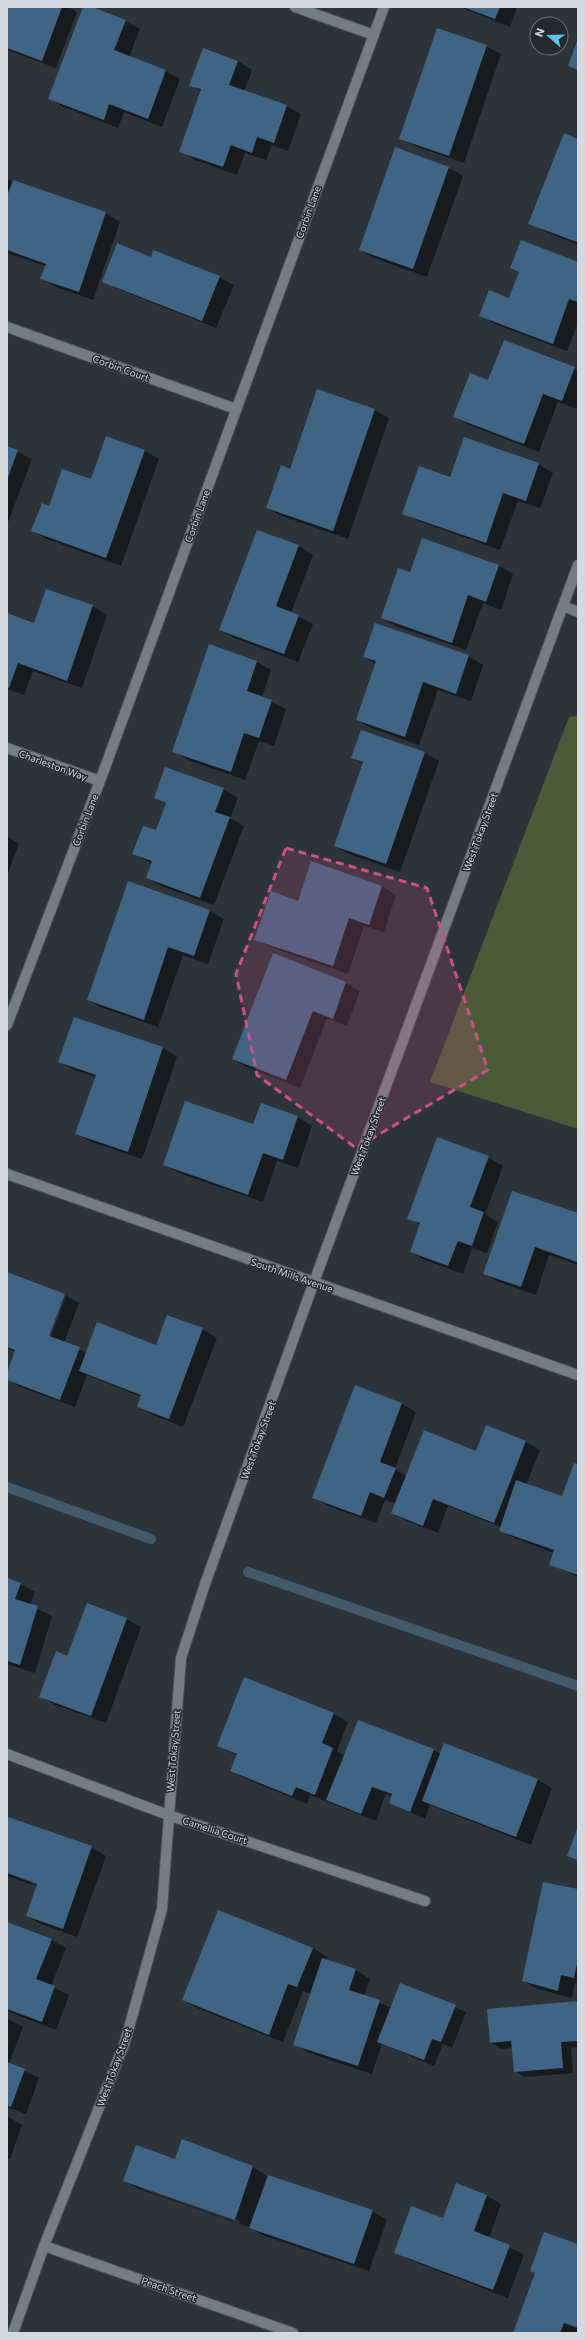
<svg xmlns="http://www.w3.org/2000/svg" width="585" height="2340" font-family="Commissioner,sans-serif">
  <rect width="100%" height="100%" fill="#2c3339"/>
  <path fill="#4b5a37" d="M578 716V1129L430 1082 569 717Z"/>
  <path fill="#0007" fill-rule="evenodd" d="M7 7H68L77 12 56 68 7 50Z
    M84 7 125 21 140 29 129 57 166 71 180 79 162 127 124 112 118 128 64 107 50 99Z
    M460 7H517L510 27Z
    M486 46 501 54 464 163 415 146 401 138Z
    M238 61 252 70 244 91 287 106 301 114 288 151 272 145 266 160 245 153 237 175 195 160 181 151 202 92 191 85Z
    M564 134 578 140V245L544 231 530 223Z
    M396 149 449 168 463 176 427 277 374 258 360 250Z
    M7 179 106 213 120 222 93 300 56 287 42 279 46 266 7 253Z
    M151 258 219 277 234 285 216 328 118 289 103 281Z
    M578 263V323L567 351 495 324 480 315 510 299 520 273 511 268Z
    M574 368 578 370 577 409 558 402 539 452 469 425 454 417 489 381Z
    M318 390 375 410 389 418 348 539 282 516 267 508 291 470Z
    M107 437 145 451 159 459 121 566 47 539 33 531 50 507 91 480Z
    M7 447 32 459 7 525Z
    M538 464 553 473 540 508 518 501 500 550 418 521 404 513 451 478Z
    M258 531 299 546 313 555 291 613 313 624 298 662 235 638 220 630Z
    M422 539 499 566 513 574 501 610 483 603 466 650 396 626 382 618 410 573Z
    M47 590 93 606 107 615 82 688 33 671 24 695 7 689V614L35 624Z
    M375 624 469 656 483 665 471 701 438 690 419 745 371 728 357 720 376 664 364 657Z
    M210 646 257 662 271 670 262 697 286 709 274 746 259 741 245 780 188 760 173 751Z
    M425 753 439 761 400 872 349 854 335 846 363 764 352 758Z
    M223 789 238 798 230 818 244 826 214 905 161 886 147 878 152 864 134 854 156 832 166 804 155 798Z
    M7 836 19 844 7 875Z
    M382 886 396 895 384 932 364 926 348 974 270 947 255 939 299 902Z
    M210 911 224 919 208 964 183 955 158 1027 103 1008 88 1000Z
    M273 954 346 983 360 991 347 1026 327 1018 300 1088 247 1067 233 1059Z
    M74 1018 163 1048 177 1057 142 1159 91 1142 77 1134 96 1077 74 1070 60 1062Z
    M262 1105 298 1117 312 1126 298 1168 277 1161 263 1202 179 1173 165 1165 254 1126Z
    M488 1157 503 1166 485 1214 498 1222 487 1253 472 1248 463 1274 425 1260 411 1252 421 1225 409 1218Z
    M512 1192 578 1215V1265L549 1255 536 1295 499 1282 484 1274Z
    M7 1273 65 1295 79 1303 64 1343 87 1353 156 1346 202 1329 217 1338 183 1427 153 1415 138 1407 142 1397 87 1375 75 1407 20 1387 7 1379 16 1352 7 1349ZM64 1296H66L49 1341H47Z
    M355 1387 402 1404 416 1412 395 1469 407 1476 477 1453 526 1442 540 1450 526 1485 563 1498 578 1466V1577L550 1564 554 1553 514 1538 500 1530 501 1527 448 1506 438 1533 407 1521 393 1513 396 1504 385 1500 376 1523 328 1506 313 1497Z
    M7 1579 20 1584 35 1592 30 1605 52 1616 35 1673 7 1664Z
    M126 1619 141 1627 106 1723 55 1705 40 1696 68 1657Z
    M245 1678 334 1714 348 1722 337 1751 345 1756 433 1750 441 1754 445 1744 538 1780 552 1788 531 1845 430 1805 425 1819 390 1803 392 1796 386 1794 376 1821 310 1795 307 1804 246 1779 231 1771 237 1756 218 1745Z
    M8 1818 91 1847 106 1856 77 1937 41 1924 27 1916 37 1886 7 1876Z
    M578 1890V1983H575L572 1998 538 1989 523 1981Z
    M7 1923 51 1940 66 1948 51 1986 69 1995 56 2030 7 2011Z
    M313 1948 327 1957 326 1960 356 1970 370 1979 364 1996 392 2008 401 1984 466 2012 452 2048 443 2044 434 2066 382 2044 372 2074 309 2053 295 2044 311 1994 303 1991 283 2042 197 2008 183 2000Z
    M578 2002V2047L571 2048 573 2073 525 2077 515 2071 513 2048 502 2049 491 2043Z
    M7 2018 23 2027 9 2064 39 2078 26 2114 7 2107Z
    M7 2116 22 2125 10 2159 7 2158Z
    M183 2141 253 2167 267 2176 372 2211 387 2220 369 2271 265 2236 249 2227 139 2189 125 2181 176 2160ZM139 2186 240 2221 239 2223 139 2188Z
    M457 2185 487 2196 501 2204 489 2238 524 2254 508 2298 410 2260 395 2252 444 2219Z
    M578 2245 577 2333H514Z"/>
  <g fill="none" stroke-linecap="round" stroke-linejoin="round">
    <path stroke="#435a6a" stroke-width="10" d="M7 1487 151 1539
      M248 1572 578 1686"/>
  </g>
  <path fill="#406584" d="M7 7H62L42 61 7 48Z
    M83 7H92L126 20 114 50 166 70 148 119 109 104 104 120 48 99Z
    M463 7H500L495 19Z
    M437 28 487 45 449 156 399 139Z
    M578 38V70L568 66Z
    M203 48 238 61 229 85 287 105 274 143 257 137 252 153 231 145 223 167 179 152 201 89 189 86Z
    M564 133 578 139 577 242 528 224Z
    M395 147 449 167 413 269 359 250Z
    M13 180 106 212 79 292 40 279 46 264 7 250V196Z
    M521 240 578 262V302L569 299 553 344 479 316 489 290 509 298 519 272 510 268Z
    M117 243 151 257 153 250 220 276 202 321 102 282Z
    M504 340 575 367 562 401 543 394 524 444 453 417 470 373 488 380Z
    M317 389 375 409 333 531 266 508 281 465 290 469Z
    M106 436 145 450 106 558 31 531 42 503 49 506 62 469 91 479Z
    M464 437 539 463 526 501 503 493 486 543 402 514 419 466 450 477Z
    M7 446 18 450 7 480Z
    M257 530 299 545 276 606 299 615 284 654 219 630Z
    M422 538 499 565 486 602 468 595 452 643 381 618 398 568 410 572Z
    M46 589 93 605 67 681 18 663 9 688 7 687V613L34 623Z
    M375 623 469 655 456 694 423 682 405 737 356 720 376 661 363 657Z
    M209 644 257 661 247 691 272 700 259 738 244 733 231 772 172 752Z
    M361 730 425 752 386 864 334 846 363 762 351 758Z
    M165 767 224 788 215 812 230 817 200 898 146 878 152 861 132 854 143 826 156 830 166 803 154 798Z
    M311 861 382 886 369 925 349 918 333 966 254 940 271 891 298 901Z
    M128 881 210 910 194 956 168 947 144 1020 87 1000Z
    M273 953 346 982 333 1019 313 1011 286 1080 232 1059Z
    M74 1017 163 1047 128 1152 75 1134 96 1075 58 1062Z
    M185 1101 253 1124 261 1103 298 1116 283 1160 263 1153 248 1195 163 1165Z
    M437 1137 489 1156 470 1207 484 1212 472 1246 458 1241 448 1266 410 1252 420 1223 407 1219Z
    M512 1191 578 1213 577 1262 535 1247 521 1287 483 1274Z
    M7 1272 65 1294 49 1336 80 1347 60 1400 7 1380V1373L15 1350 7 1347Z
    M167 1315 203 1328 169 1419 137 1407 141 1395 79 1371 97 1322 156 1345Z
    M355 1385 402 1403 380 1462 396 1468 384 1498 370 1492 361 1516 312 1498Z
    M486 1425 526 1441 494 1523 433 1499 423 1526 391 1513 424 1430 476 1451Z
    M574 1463 578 1465V1575L549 1565 554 1550 499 1531 516 1480 562 1496Z
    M7 1578 21 1583 15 1599 38 1606 20 1665 7 1661Z
    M87 1603 127 1618 91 1716 39 1697 56 1651 67 1656Z
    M244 1677 334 1713 322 1743 333 1748 315 1795 296 1787 292 1796 230 1771 237 1754 217 1746Z
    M358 1720 434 1749 410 1812 389 1803 392 1794 372 1787 361 1814 326 1800Z
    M444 1743 538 1779 516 1837 422 1801Z
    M8 1817 92 1846 63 1929 26 1916 37 1884 7 1873Z
    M578 1827V1860L567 1856Z
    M543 1882 578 1889V1959L574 1978 561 1975 558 1991 522 1981Z
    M218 1910 313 1948 297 1987 288 1984 269 2035 182 2000Z
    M7 1922 52 1939 36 1979 55 1986 42 2022 7 2009Z
    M322 1958 356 1969 349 1990 380 2000 358 2066 293 2045Z
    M400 1983 456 2005 441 2042 432 2039 424 2060 377 2042Z
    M578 2001V2041L561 2042 563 2068 514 2072 511 2041 490 2043 487 2009Z
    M7 2062 25 2069 11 2107 7 2105Z
    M182 2139 253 2166 235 2220 123 2181 136 2145 175 2159Z
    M268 2175 373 2210 354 2264 249 2228Z
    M456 2183 487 2195 474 2231 510 2245 493 2290 394 2253 411 2206 443 2218Z
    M544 2232 578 2244V2328L564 2323 560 2333H513L535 2273 530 2271Z"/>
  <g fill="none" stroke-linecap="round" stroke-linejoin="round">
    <g stroke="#4b5055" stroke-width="12">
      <path id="service" d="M563 606 578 612"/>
    </g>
    <g stroke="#4b5055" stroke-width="12">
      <path id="minor" d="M295 7 374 35
        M7 327 236 409
        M7 748 100 781
        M7 1025 100 781 384 7
        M7 1754 168 1815 425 1901
        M44 2246 293 2333
        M13 2333 44 2246 125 2042 162 1909 181 1658 205 1584 314 1282 578 565"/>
    </g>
    <g stroke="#4b5055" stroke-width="12">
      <path id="tertiary" d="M7 1174 578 1375"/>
    </g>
    <use href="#service" stroke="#757d84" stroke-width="10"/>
    <use href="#minor" stroke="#757d84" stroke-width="10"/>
    <use href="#tertiary" stroke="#757d84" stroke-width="10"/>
  </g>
  <path fill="#c85282" fill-opacity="0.2" stroke="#c85282" stroke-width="3" stroke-dasharray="8 5" stroke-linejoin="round" d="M286 848 427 888 488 1070 356 1148 257 1075 236 974Z"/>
  <g text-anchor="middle" stroke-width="3" stroke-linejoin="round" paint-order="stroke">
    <g font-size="10" fill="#d5d9dd" stroke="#23292f">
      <text transform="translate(308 212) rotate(-70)" y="4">Corbin Lane</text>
      <text transform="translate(121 368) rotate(20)" y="4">Corbin Court</text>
      <text transform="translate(197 516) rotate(-70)" y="4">Corbin Lane</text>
      <text transform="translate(53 765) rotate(20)" y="4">Charleston Way</text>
      <text transform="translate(85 820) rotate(-69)" y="4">Corbin Lane</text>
      <text transform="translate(480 832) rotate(-70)" y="4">West Tokay Street</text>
      <text transform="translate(368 1136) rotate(-70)" y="4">West Tokay Street</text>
      <text transform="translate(292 1275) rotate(19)" y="4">South Mills Avenue</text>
      <text transform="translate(258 1440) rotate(-70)" y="4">West Tokay Street</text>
      <text transform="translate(173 1751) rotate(-85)" y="4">West Tokay Street</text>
      <text transform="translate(215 1830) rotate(18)" y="4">Camellia Court</text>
      <text transform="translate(114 2067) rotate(-70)" y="4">West Tokay Street</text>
      <text transform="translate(169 2289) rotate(19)" y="4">Peach Street</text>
    </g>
  </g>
  <rect width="585" height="2340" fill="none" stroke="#d5d9dd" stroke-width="16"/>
  <g transform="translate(549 36) rotate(290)"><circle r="19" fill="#23292f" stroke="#6a6f75"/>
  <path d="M0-3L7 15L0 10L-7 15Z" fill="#5ac8e6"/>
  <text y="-6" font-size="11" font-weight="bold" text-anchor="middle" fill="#d5d9dd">N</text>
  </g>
</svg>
